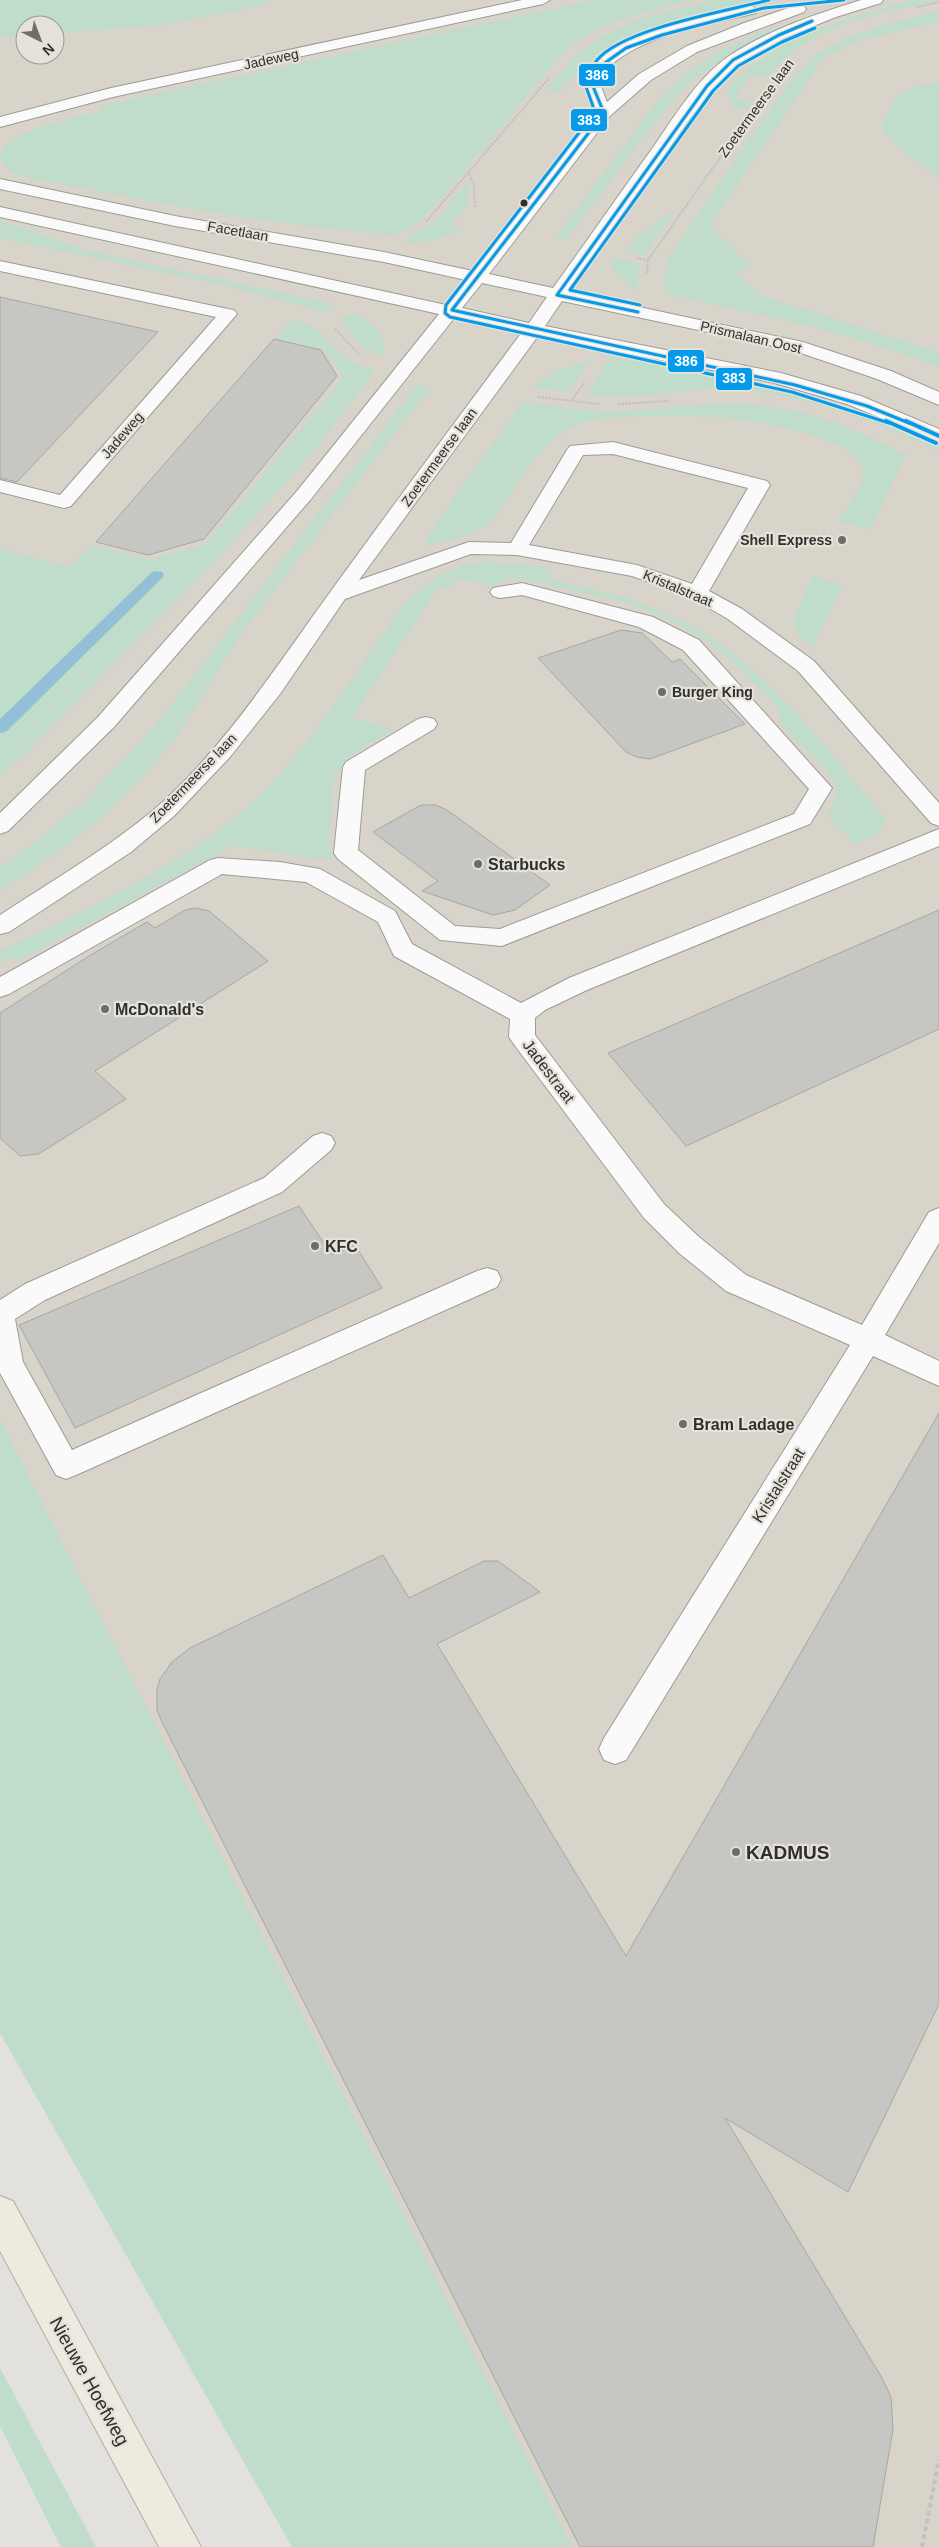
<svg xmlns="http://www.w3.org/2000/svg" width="939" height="2547" font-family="Helvetica,sans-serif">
  <rect width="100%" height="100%" fill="#e2e1dd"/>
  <path fill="#d8d4ca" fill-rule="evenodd" d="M0 0H939V2547H498L0 1798ZM25 25H55V55H25Z"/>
  <path fill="#c0dcca" d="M0 0H265L269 4 162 25 55 33V25H25V35L0 37Z
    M596 0H693C655 9 614 17 581 39 557 56 539 81 521 103 489 141 458 180 424 217L418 223 394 235 305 226 181 207 36 179C24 176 3 172 1 157 0 131 83 116 103 111L99 106Z
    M716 0H779C719 13 648 20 596 57 583 67 572 79 560 91L546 89C560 74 573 57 589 45 625 18 674 11 716 0Z
    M912 0H938C873 15 812 22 769 77L750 75 735 99 751 102 746 110 733 107 727 90C772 37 848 17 912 0Z
    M939 11V21L854 42 824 58 710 225 751 266 734 272 760 295 939 352V367C850 332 758 314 665 294L664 278 668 259 786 86 814 56 843 40 877 27Z
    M770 28H777V31L733 52 688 84 651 127 566 240 555 238 662 95 695 67 720 51Z
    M939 82V179L885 135 882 127C898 89 900 91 939 82Z
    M468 182 467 205 450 226 463 229 430 241 405 243 412 234 435 222Z
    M676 209 645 255 626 252 637 237Z
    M0 220 89 251 333 304 334 307 325 312 222 285 0 238Z
    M609 257 640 264 637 287 634 290 616 273Z
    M355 313C372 324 388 334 383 356L364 349 342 323V319Z
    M293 319C328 330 325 343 350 360 357 366 367 368 375 370L319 445 203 575 20 759 0 775V549L70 567 91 545 149 560 206 544 344 377 323 349 276 338Z
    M628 358 652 361C750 381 849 398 939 442V451C863 415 798 390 713 389 673 389 625 403 587 394L609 359Z
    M592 360 566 392 533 387 557 370Z
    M418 384 430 388 244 630 176 738 145 775 104 815 57 853 0 891V867L39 839 83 803 155 726Z
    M523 401C556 406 591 413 625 411 673 408 719 401 766 406 816 412 862 433 906 454L870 530 839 521 862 482 863 465C849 452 837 442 819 437 760 418 707 415 646 416 620 417 587 416 565 431 539 448 524 475 506 500 501 507 495 519 488 524 469 537 446 542 424 546L434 526Z
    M492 562 552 568 547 578C609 592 675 609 726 648 789 695 836 761 886 820L878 833 856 845 827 816C852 783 818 763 796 740 792 736 785 731 782 727 779 720 781 711 775 705 753 680 728 655 700 637 647 601 575 591 513 578L504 580 494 587 458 578 451 588 440 586 352 717 394 730 352 755 343 764 334 778 328 846 334 856 328 860 233 846 24 958 6 960 0 964V951C87 909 182 867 254 801 310 748 358 669 403 605 433 578 450 564 492 562Z
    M813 576 843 585 812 648 797 633 794 619Z
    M0 1419 572 2547H292L0 2033Z
    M0 2368 96 2547H61L0 2426Z"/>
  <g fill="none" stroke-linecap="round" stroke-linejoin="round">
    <path fill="#92c1d7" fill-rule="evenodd" d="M157 571 162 572 164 575 162 578 6 732 0 733V719L152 572Z"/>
  </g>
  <path fill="#c6c6c3" stroke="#a7a6a3" d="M0 297 158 332 17 482 0 478Z
    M274 339 321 350 337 376 204 539 148 555 96 542Z
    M621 630 642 633 672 662 680 659 745 724 650 759 637 757 626 752 538 658Z
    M421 805H436L447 810 550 885 515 910 493 915 422 891 438 881 373 832Z
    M195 908 209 911 268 961 95 1071 126 1099 45 1150 38 1154 20 1156 0 1138V1013L89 956 147 922 155 928 185 910Z
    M939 910V1029L686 1146 608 1053Z
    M299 1206 332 1255 355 1245 382 1288 75 1428 19 1325Z
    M939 1413V2004L848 2192 725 2118 882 2378 891 2397 893 2429 873 2547H580L161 1720 157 1710V1690L160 1679 172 1662 190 1648 383 1555 409 1598 484 1561H498L540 1592 437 1644 626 1956Z"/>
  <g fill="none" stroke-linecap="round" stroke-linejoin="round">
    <g stroke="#9c9b98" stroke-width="2">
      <path id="minor" d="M522 0H550L543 4 113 97 0 127V117L111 88Z
        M861 0H883L881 3 836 17 784 38 738 63 713 89 690 118 569 292 803 342 891 371 939 392V405L877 379 792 350 562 301 545 326 781 373 861 396 939 429V442L847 404 771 382 538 336 359 580 469 542 511 543 567 450 570 446 613 442 767 481 770 485 709 591 742 609 814 661 939 803V826L931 823 798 671 728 619 690 597 632 576 517 555 471 554 345 599 280 694 230 757 174 816 131 852 9 932 0 934V915C53 880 109 848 157 807 226 746 277 665 331 591 394 504 458 418 522 332L455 317 311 499 114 727 8 831 0 834V813L98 717 297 491 439 314 0 217V207L446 305 466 280 384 262 175 226 0 189V179L175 216 384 252 473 271 596 113 584 84C588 76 591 67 597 61 633 27 705 16 751 6L758 10 756 13C711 24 644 34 609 67 604 71 602 79 600 84L607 102 639 74 687 46 744 23 794 6H804L806 9 804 12 697 52 651 80 610 116 489 274 553 288C587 241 620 193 654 146 674 117 699 76 729 56 768 30 816 14 861 0ZM482 283 547 297 529 323 462 308ZM613 454 748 488 692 584 637 565 529 545 583 455Z
        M0 261 228 309 234 310 237 314 71 506 64 508 0 492V480L60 495 216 317 0 271Z
        M522 583 653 617 699 640 832 788 810 824 502 946 440 940 338 859 334 853 343 767 346 762 418 719 426 717 434 719 437 724 434 729 365 770 358 850 455 926 500 929 794 814 809 789 683 650 639 627 522 595 500 598 493 596 490 592 493 588Z
        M939 829V846L587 990 545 1010 535 1018V1035L664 1204 699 1237 746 1275 862 1325 929 1212 939 1208V1243L885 1335 939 1361V1386L873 1356 626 1760 615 1764 604 1760 599 1749 604 1738 850 1345 726 1291 679 1253 644 1218 513 1043 509 1037 510 1019 394 956 378 922 306 882 222 874 9 994 0 997V977L210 860 218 858 280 862 320 869 395 911 412 944 521 1003 569 978Z
        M322 1133 331 1136 335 1143 331 1150 282 1192 45 1300 15 1319 23 1362 72 1450 477 1271 487 1268 497 1271 501 1279 497 1287 76 1475 66 1479 56 1475 0 1373V1300L25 1284 264 1178 313 1136Z"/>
    </g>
    <g stroke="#b4ad9c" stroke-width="2">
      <path id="major" d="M0 2196 13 2201 201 2547H159L0 2251Z"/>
    </g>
    <path stroke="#c2c2c0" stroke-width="2" stroke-dasharray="2.5 1" stroke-linecap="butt" d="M917 7 939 2
      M469 174 474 185 475 208
      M426 222 550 77
      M636 258 648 260
      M647 273 648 260 768 90
      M335 329 360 355
      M538 397 599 404
      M570 402 584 383
      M618 404 669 401"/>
    <path stroke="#c2c2c0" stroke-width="4" stroke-dasharray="5 3" stroke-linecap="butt" d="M922 2547 939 2459"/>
    <use href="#minor" fill="#fbfafa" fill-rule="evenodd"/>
    <use href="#major" fill="#eeeae0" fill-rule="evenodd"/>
    <g stroke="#e5e2da" stroke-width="5.5">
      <path id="bus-1-far1" d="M844 0 764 8 662 35 626 48 602 65 592 84 604 113 452 310 795 385 867 406 909 423
        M638 312 557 295 707 86 733 60 779 35 812 21"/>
    </g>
    <g stroke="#e5e2da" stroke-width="7">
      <path id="bus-1" d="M906 421 939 436"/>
    </g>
    <g stroke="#e5e2da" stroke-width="5.5">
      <path id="bus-2-far1" d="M769 0C727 11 624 28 597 60 592 66 589 77 585 84L595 112 446 305 445 313 450 317 792 392 889 423
        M640 305 570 290 713 91 738 66 782 42 815 28"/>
    </g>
    <g stroke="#e5e2da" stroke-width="7">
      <path id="bus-2" d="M886 421 936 443"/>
    </g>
    <use href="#bus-1-far1" stroke="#059bea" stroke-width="3"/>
    <use href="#bus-1" stroke="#059bea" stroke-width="4"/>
    <use href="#bus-2-far1" stroke="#059bea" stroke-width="3"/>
    <use href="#bus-2" stroke="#059bea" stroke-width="4"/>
  </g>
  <circle fill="#302f2b" stroke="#e5e2da" stroke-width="2" cx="524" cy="203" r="4.5"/>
  <g fill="#6e6d69" stroke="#e5e2da" stroke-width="2">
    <circle cx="842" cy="540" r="5"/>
    <circle cx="662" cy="692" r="5"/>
    <circle cx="478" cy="864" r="5"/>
    <circle cx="105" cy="1009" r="5"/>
    <circle cx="315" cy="1246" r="5"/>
    <circle cx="683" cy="1424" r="5"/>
    <circle cx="736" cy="1852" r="5"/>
  </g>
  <g text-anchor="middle" stroke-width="4.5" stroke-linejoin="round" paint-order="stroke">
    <g font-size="14" fill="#302f2b" stroke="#e5e2da">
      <text transform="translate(271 59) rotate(-12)" y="5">Jadeweg</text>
      <text transform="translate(756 108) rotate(-54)" y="5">Zoetermeerse laan</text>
      <text transform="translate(238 231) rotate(10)" y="5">Facetlaan</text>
      <text transform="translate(751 337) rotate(13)" y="5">Prismalaan Oost</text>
      <text transform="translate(122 435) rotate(-49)" y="5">Jadeweg</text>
      <text transform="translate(439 457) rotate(-54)" y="5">Zoetermeerse laan</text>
      <text transform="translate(678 588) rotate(23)" y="5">Kristalstraat</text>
      <text transform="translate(193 778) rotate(-46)" y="5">Zoetermeerse laan</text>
    </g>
    <g font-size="14" font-weight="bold" fill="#302f2b" stroke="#e5e2da" text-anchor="end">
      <text x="832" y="545">Shell Express</text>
      <text x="672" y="697" text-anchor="start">Burger King</text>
    </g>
    <g font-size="16" font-weight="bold" fill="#302f2b" stroke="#e5e2da" text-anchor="start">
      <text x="488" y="870">Starbucks</text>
      <text x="115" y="1015">McDonald's</text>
      <text x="325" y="1252">KFC</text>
      <text x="693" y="1430">Bram Ladage</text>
    </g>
    <g font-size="16" fill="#302f2b" stroke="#e5e2da">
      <text transform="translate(549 1071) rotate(53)" y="6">Jadestraat</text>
      <text transform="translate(778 1485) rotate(-58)" y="6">Kristalstraat</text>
    </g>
    <g font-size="19" font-weight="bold" fill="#302f2b" stroke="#e5e2da" text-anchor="start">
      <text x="746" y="1859">KADMUS</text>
    </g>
    <g font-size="19" fill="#302f2b" stroke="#e5e2da">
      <text transform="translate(90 2381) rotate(61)" y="7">Nieuwe Hoefweg</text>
    </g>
  </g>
  <g stroke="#e5e2da" stroke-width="2">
    <rect x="578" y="63" width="38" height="24" rx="5" fill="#059bea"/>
    <rect x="570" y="108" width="38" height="24" rx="5" fill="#059bea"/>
    <rect x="667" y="349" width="38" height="24" rx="5" fill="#059bea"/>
    <rect x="715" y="367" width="38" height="24" rx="5" fill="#059bea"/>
  </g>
  <g font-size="14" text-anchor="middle" font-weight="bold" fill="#fff">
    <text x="597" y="80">386</text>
    <text x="589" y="125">383</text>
    <text x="686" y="366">386</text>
    <text x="734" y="383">383</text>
  </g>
  <g transform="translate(40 40) rotate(138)"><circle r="24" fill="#e5e2da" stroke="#9d9a94"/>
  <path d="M0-4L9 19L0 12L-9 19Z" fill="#6e6d69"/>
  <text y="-8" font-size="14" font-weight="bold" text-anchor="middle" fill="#302f2b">N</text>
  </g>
</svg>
